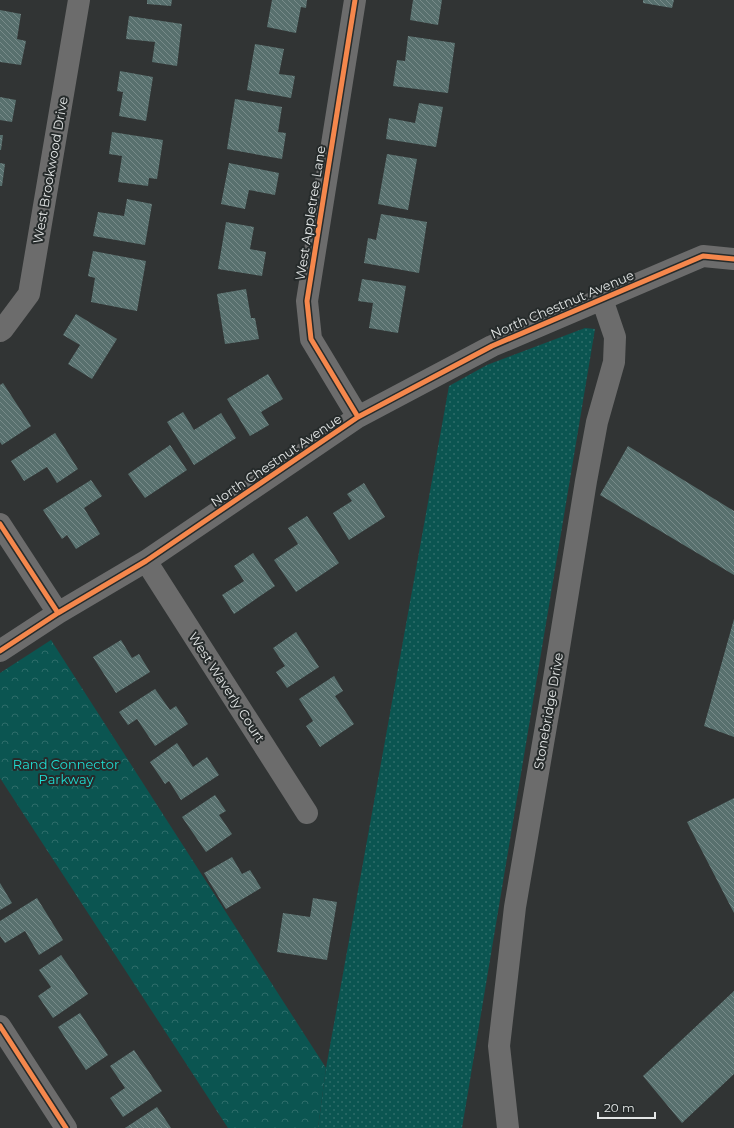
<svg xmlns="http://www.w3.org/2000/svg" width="734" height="1128" font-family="Montserrat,sans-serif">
  <defs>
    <pattern id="grass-dots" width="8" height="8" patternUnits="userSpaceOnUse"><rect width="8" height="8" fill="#0b5551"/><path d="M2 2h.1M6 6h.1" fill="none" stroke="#2e6d6a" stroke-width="1.8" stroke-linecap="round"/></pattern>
    <pattern id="park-crowns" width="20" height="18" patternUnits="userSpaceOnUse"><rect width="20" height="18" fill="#0b5551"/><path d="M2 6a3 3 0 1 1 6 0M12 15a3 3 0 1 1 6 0" fill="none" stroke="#2e6d6a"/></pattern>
    <pattern id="building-back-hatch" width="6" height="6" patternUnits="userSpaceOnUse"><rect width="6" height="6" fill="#58706e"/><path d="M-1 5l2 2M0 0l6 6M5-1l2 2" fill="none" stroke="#788b8a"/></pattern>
  </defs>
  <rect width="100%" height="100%" fill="#313434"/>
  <path fill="url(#grass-dots)" d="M585 328 595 329 462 1128H318L326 1068 449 386 487 365Z"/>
  <path fill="url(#park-crowns)" d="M51 640 326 1068 318 1128H228L0 778V673Z"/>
  <path fill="url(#building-back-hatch)" d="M147 0H172L171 6 147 4Z
    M272 0H307L306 8 301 7 296 33 267 27Z
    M413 0H442L438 25 410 20Z
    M643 0H674L672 8 643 3Z
    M0 10 21 14 17 39 26 41 21 65 0 62Z
    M129 16 182 24 177 66 152 62 155 42 126 39Z
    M408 36 455 43 448 93 393 86 397 60 405 61Z
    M255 44 284 49 279 74 295 76 291 98 247 90Z
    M120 71 153 77 146 121 119 116 123 92 117 91Z
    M0 97 16 100 12 122 0 120Z
    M235 99 282 107 278 132 286 133 282 159 227 149Z
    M419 103 443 107 436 147 386 139 389 118 415 123Z
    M112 132 163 140 157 179 149 178 148 186 118 182 122 156 109 154Z
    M0 135H3L1 150H0Z
    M387 154 417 159 408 210 378 204Z
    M0 163 5 164 2 186H0Z
    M229 163 279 173 275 195 249 190 245 209 221 204Z
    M127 199 152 204 145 245 93 236 98 212 124 216Z
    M381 214 427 222 419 273 364 263 368 238 376 240Z
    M226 222 254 227 250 249 266 252 262 276 218 269Z
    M93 251 146 261 137 311 91 302 95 278 88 276Z
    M362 279 406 286 398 333 369 328 373 303 358 301Z
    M246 289 251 318H255L259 339 225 344 217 294Z
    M76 314 117 339 92 379 68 364 80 345 63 335Z
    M268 374 283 399 261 412 269 425 250 436 227 399Z
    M3 383 31 426 2 445 0 442V385Z
    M183 412 194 430 221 413 236 438 194 465 167 422Z
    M55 433 78 469 57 483 47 467 24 481 11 461Z
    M170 445 187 470 145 498 128 474Z
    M628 446 734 511V575L600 495Z
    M91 480 102 496 84 508 100 534 76 549 67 535 62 539 43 510Z
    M364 483 385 517 349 540 333 513 352 501 347 494Z
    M307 516 339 563 296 592 274 560 298 544 288 528Z
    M253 553 275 586 234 614 222 595 244 581 234 566Z
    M734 619V737L704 726Z
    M296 632 319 667 287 688 276 672 285 666 273 648Z
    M121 640 132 658 139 654 150 672 116 693 93 657Z
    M334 676 343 691 335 696 354 724 320 747 306 726 313 721 299 699Z
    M155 689 170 710 176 706 188 724 155 746 137 719 128 725 119 712Z
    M177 743 193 767 207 757 219 775 181 800 169 781 165 784 150 762Z
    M215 795 226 811 219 815 232 834 206 852 182 817Z
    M734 798V913L687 822Z
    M232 857 242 874 250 870 261 888 226 909 204 873Z
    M0 883 12 903 0 910Z
    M37 898 63 940 39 955 25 931 5 943 0 936V921Z
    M313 898 337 902 327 960 277 952 283 913 310 917Z
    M61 955 88 994 53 1018 38 996 51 987 39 970Z
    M734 991V1074L682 1123 643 1076Z
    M80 1013 108 1055 86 1070 58 1027Z
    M134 1050 162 1091 123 1117 110 1098 125 1088 110 1066Z
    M157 1107 171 1128H125Z"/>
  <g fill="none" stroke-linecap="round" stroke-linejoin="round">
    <path stroke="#6c6c6c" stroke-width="22" d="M355 0 307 301 311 339 358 417
      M0 331 3 329 29 294 79 0
      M0 524 58 613
      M146 561 307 813
      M0 651 58 613 146 561 358 417 492 346 703 256 734 259
      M0 1026 66 1128
      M508 1128 499 1046 515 907 552 691 586 481 597 422 614 362 615 337 602 299"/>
    <g stroke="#262b2b" stroke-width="8">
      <path id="cycleway" d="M355 0 307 301 311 339 358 417
        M0 524 58 613
        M0 651 58 613 146 561 358 417 492 346 703 256 734 259
        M0 1026 66 1128"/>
    </g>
    <use href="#cycleway" stroke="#f5874c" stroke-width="5"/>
  </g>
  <g text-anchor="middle" stroke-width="4" stroke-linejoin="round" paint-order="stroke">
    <g font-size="13" fill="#e3e6e6" stroke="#262b2b">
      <text transform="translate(50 170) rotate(-80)" y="5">West Brookwood Drive</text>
      <text transform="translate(310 213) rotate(-81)" y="5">West Appletree Lane</text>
      <text transform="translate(562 304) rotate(-23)" y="5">North Chestnut Avenue</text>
      <text transform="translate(276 460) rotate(-34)" y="5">North Chestnut Avenue</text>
      <text transform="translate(227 687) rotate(57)" y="5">West Waverly Court</text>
      <text transform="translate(548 711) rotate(-80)" y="5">Stonebridge Drive</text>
    </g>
    <g font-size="13" fill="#1eded3" stroke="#262b2b">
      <text x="66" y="769">Rand Connector<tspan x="66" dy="15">Parkway</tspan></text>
    </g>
  </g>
  <path d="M598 1112v6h57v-6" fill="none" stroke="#e3e6e6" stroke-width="2"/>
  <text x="604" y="1112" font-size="12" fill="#e3e6e6" stroke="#262b2b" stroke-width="3" paint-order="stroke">20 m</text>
</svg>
